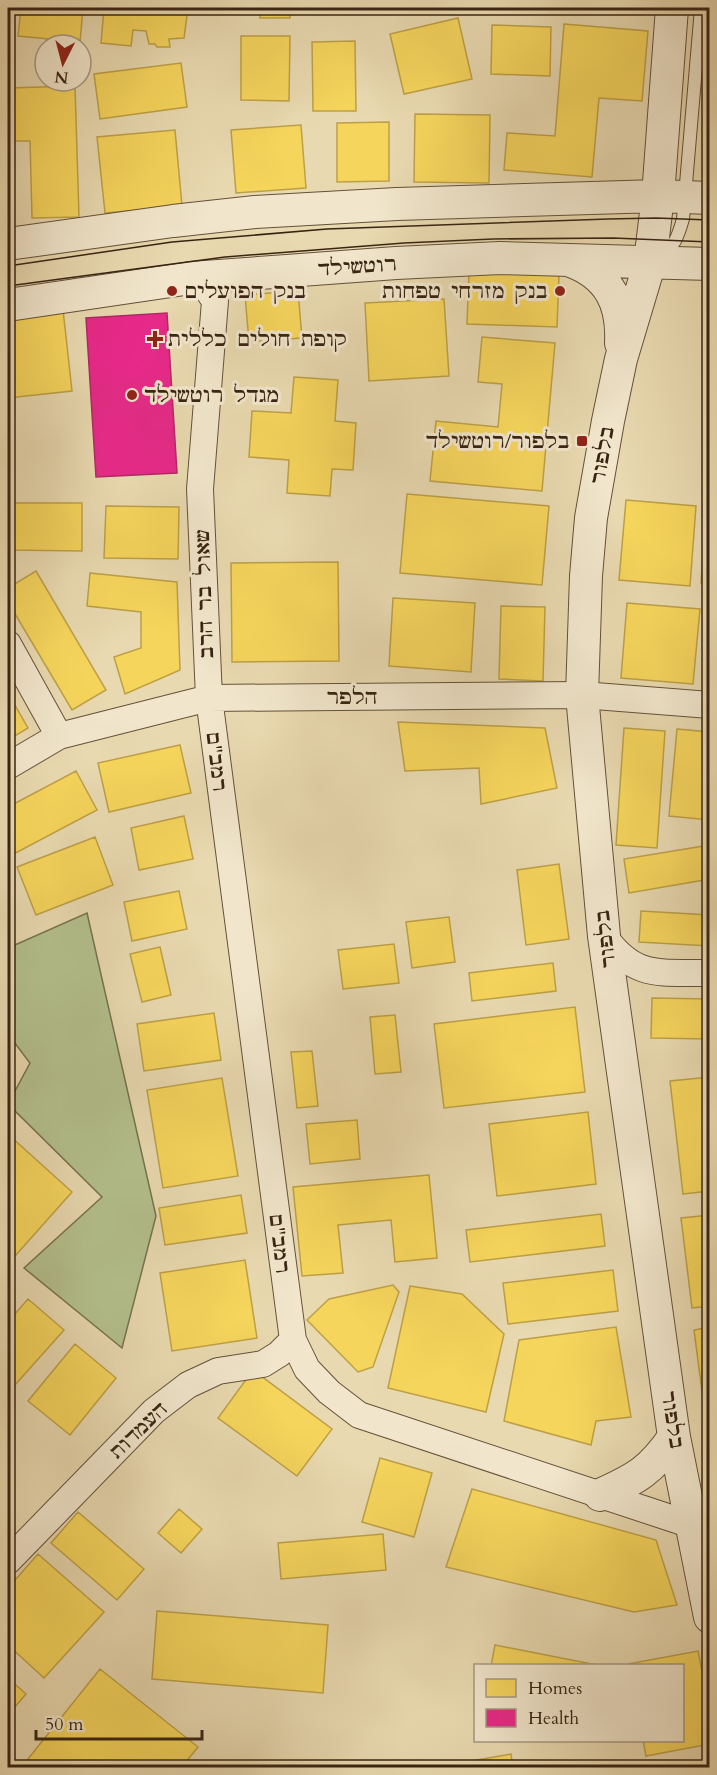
<svg xmlns="http://www.w3.org/2000/svg" width="717" height="1775" font-family="Cardo,'Frank Ruhl Libre',serif">
  <rect width="100%" height="100%" fill="#e9d9b0"/>
  <filter id="stains"><feTurbulence type="fractalNoise" baseFrequency=".00333" numOctaves="4"/><feColorMatrix values="0 0 0 0 .2 0 0 0 0 .09 0 0 0 0 .02 0 0 0 .5 -.17"/></filter>
  <radialGradient id="worn" r=".72"><stop offset=".6" stop-color="#630" stop-opacity="0"/><stop offset="1" stop-color="#630" stop-opacity=".3"/></radialGradient>
  <path fill="#b3c08d" stroke="#767250" stroke-width="1.5" d="M87 913 156 1216 122 1348 24 1268 102 1197 8 1104 30 1063 8 1034V948Z"/>
  <path fill="#f6d55c" stroke="#bda046" stroke-width="1.5" d="M21 8H83L80 42 18 36Z
    M104 8H188L184 38 169 39 170 47H157L155 44H149L146 31 133 30 131 46 101 43Z
    M260 8H290V18H260Z
    M458 18 472 79 404 94 390 34Z
    M564 24 648 31 642 101 599 98 592 177 504 170 507 133 555 136Z
    M492 25 551 27 550 76 491 74Z
    M241 36H290L289 101 241 100Z
    M355 41 356 111H313L312 42Z
    M181 63 187 107 100 119 94 74Z
    M75 86 79 217 32 218 30 141H8V88Z
    M415 114 490 115 489 183 414 182Z
    M389 122V181L337 182V123Z
    M301 125 306 188 236 193 231 130Z
    M175 130 182 206 105 213 97 137Z
    M469 271 559 274 557 327 467 324Z
    M298 291 302 338 249 342 245 295Z
    M444 299 449 376 369 381 365 303Z
    M63 310 72 391 8 398V316Z
    M482 337 555 343 542 491 430 481 436 421 498 427 502 384 478 382Z
    M294 377 338 380 335 421 356 423 353 470 332 469 330 496 287 493 289 460 249 457 252 411 291 413Z
    M407 494 549 506 542 585 400 573Z
    M626 500 696 506 690 586 619 580Z
    M8 503H82V551L8 550Z
    M707 503 710 504V583H701Z
    M106 506 179 507 178 559 104 558Z
    M338 562 339 661 232 662 231 563Z
    M36 571 106 690 72 710 8 602V588Z
    M90 573 177 582 180 670 125 694 114 657 141 648V612L87 606Z
    M393 598 475 603 471 672 389 666Z
    M627 603 700 609 693 684 621 678Z
    M501 606 545 607 543 681 499 679Z
    M710 641V687H706Z
    M8 693 28 728 8 740Z
    M398 722 545 728 557 788 481 804 479 768 405 771Z
    M624 728 665 731 657 848 616 845Z
    M677 729 710 732V820L669 816Z
    M180 745 191 793 109 812 98 763Z
    M76 771 97 810 8 857V807Z
    M184 816 193 859 139 870 131 828Z
    M95 837 113 885 36 915 17 867Z
    M710 845V879L629 893 624 859Z
    M559 864 569 939 526 945 517 870Z
    M179 891 187 929 132 941 124 902Z
    M641 911 710 915V946L639 942Z
    M449 917 455 962 412 968 406 922Z
    M394 944 399 983 343 989 338 950Z
    M160 947 171 995 142 1002 130 954Z
    M553 963 556 991 472 1001 469 973Z
    M652 998 710 999V1039L651 1038Z
    M575 1007 585 1092 444 1108 434 1024Z
    M214 1013 221 1060 144 1071 137 1024Z
    M395 1015 401 1072 375 1074 370 1017Z
    M312 1051 318 1106 297 1108 291 1052Z
    M710 1077V1191L683 1194 670 1081Z
    M222 1078 238 1176 163 1188 147 1090Z
    M588 1112 596 1184 497 1196 489 1124Z
    M357 1120 360 1159 310 1164 306 1124Z
    M10 1136 72 1192 16 1255 8 1247V1139Z
    M429 1175 437 1258 395 1262 391 1220 338 1225 343 1273 302 1276 293 1187Z
    M241 1195 247 1233 165 1245 159 1208Z
    M601 1214 605 1246 470 1262 466 1230Z
    M710 1215V1306L692 1308 681 1218Z
    M245 1260 257 1338 172 1351 160 1273Z
    M613 1270 618 1311 508 1324 503 1283Z
    M393 1285 399 1292 373 1367 358 1372 307 1320 329 1299Z
    M410 1286 462 1294 504 1334 486 1412 388 1388Z
    M28 1299 64 1330 15 1385 8 1379V1322Z
    M616 1327 631 1417 596 1421 591 1445 504 1421 519 1340Z
    M710 1327V1452L694 1330Z
    M75 1344 116 1378 70 1435 28 1401Z
    M253 1370 332 1429 297 1476 218 1418Z
    M380 1458 432 1473 414 1537 362 1522Z
    M472 1489 656 1540 677 1605 634 1612 446 1567Z
    M179 1509 202 1529 181 1553 158 1533Z
    M78 1512 144 1569 117 1600 51 1543Z
    M383 1534 386 1570 281 1579 278 1543Z
    M38 1554 104 1612 44 1678 8 1645V1588Z
    M157 1611 328 1625 323 1693 152 1679Z
    M495 1645 602 1666H491Z
    M698 1651 710 1711V1744L646 1756 643 1740H682V1666L628 1664Z
    M100 1669 198 1747 181 1768H38L28 1759Z
    M8 1678 26 1694 8 1715Z
    M511 1754 513 1768H430Z"/>
  <path fill="#e7298a" stroke="#b22866" stroke-width="1.5" d="M167 313 177 473 96 477 86 318Z"/>
  <g fill="none" stroke-linecap="round" stroke-linejoin="round">
    <g stroke="#64513a" stroke-width="14">
      <path id="service" d="M659 257C675 247 678 236 683 219L701 8"/>
    </g>
    <g stroke="#64513a" stroke-width="28">
      <path id="minor" d="M191 278 205 286 215 301 200 489 209 698 293 1340 307 1369 329 1392 359 1415 710 1531
        M8 644 59 736
        M8 766 59 736 209 698 582 695 710 705
        M604 936C635 980 661 972 710 973
        M8 1561 154 1411 188 1385 218 1371 263 1364 279 1354 293 1340"/>
    </g>
    <g stroke="#64513a" stroke-width="34">
      <path id="tertiary" d="M672 8 658 196 650 262 621 359 608 421 591 518 586 576 582 695 604 936 674 1437 710 1617
        M8 244 173 221 255 212 397 204 658 196 710 198
        M571 261C609 275 623 303 621 343
        M8 305 191 278 396 263 500 258 710 264
        M600 1495C636 1479 652 1470 674 1437"/>
    </g>
    <use href="#service" stroke="#f1e6cc" stroke-width="12"/>
    <use href="#minor" stroke="#f1e6cc" stroke-width="26"/>
    <use href="#tertiary" stroke="#f1e6cc" stroke-width="32"/>
    <path stroke="#382413" stroke-width="1.5" d="M8 266 172 242 327 229 608 219 656 218 710 220
      M8 286 225 257 404 243 493 239 613 238 710 242"/>
  </g>
  <g fill="#8f2418" stroke="#f1e6cc" stroke-width="2">
    <circle cx="172" cy="291" r="6"/>
    <circle cx="560" cy="291" r="6"/>
    <path d="M152 330h6v6h6v6h-6v6h-6v-6h-6v-6h6z"/>
    <circle cx="132" cy="395" r="6"/>
    <rect x="576" y="435" width="12" height="12" rx="3"/>
  </g>
  <g text-anchor="middle" stroke-width="6" stroke-linejoin="round" paint-order="stroke">
    <g font-size="20" fill="#382413" stroke="#f1e6cc">
      <text transform="translate(357 266) rotate(-4)" y="7">רוטשילד</text>
      <text transform="translate(602 455) rotate(-80)" y="7">בלפור</text>
      <text transform="translate(204 594) rotate(-92)" y="7">שאול בר הרב</text>
      <text x="352" y="704">הלפר</text>
      <text transform="translate(217 762) rotate(83)" y="7">רמב"ם</text>
      <text transform="translate(605 939) rotate(-97)" y="7">בלפור</text>
      <text transform="translate(280 1244) rotate(83)" y="7">רמב"ם</text>
      <text transform="translate(673 1420) rotate(81)" y="7">בלפור</text>
      <text transform="translate(138 1430) rotate(-44)" y="7">העמדות</text>
    </g>
    <g font-size="20" fill="#382413" stroke="#f1e6cc" text-anchor="start">
      <text x="184" y="298">בנק הפועלים</text>
      <text x="548" y="298" text-anchor="end">בנק מזרחי טפחות</text>
      <text x="168" y="346">קופת חולים כללית</text>
      <text x="144" y="402">מגדל רוטשילד</text>
      <text x="570" y="448" text-anchor="end">בלפור/רוטשילד</text>
    </g>
  </g>
  <rect width="717" height="1775" fill="none" stroke="#e9d9b0" stroke-width="30"/>
  <rect x="9" y="9" width="699" height="1757" fill="none" stroke="#382413" stroke-width="3"/>
  <rect x="15" y="15" width="687" height="1745" fill="none" stroke="#382413" stroke-width="1.5"/>
  <rect x="474" y="1664" width="210" height="78" fill="#f1e6cc" stroke="#a79882" stroke-width="1.5"/>
  <rect x="486" y="1679" width="30" height="18" fill="#f6d55c" stroke="#a79882" stroke-width="1.5"/>
  <text x="528" y="1694" font-size="18" fill="#382413">Homes</text>
  <rect x="486" y="1709" width="30" height="18" fill="#e7298a" stroke="#a79882" stroke-width="1.5"/>
  <text x="528" y="1724" font-size="18" fill="#382413">Health</text>
  <g transform="translate(63 63) rotate(186)"><circle r="28" fill="#f1e6cc" stroke="#a79882" stroke-width="1.5"/>
  <path d="M0-4.5L10 22L0 15L-10 22Z" fill="#8f2418"/>
  <text y="-9" font-size="16" font-weight="bold" text-anchor="middle" fill="#382413">N</text>
  </g>
  <path d="M36 1730v9h166v-9" fill="none" stroke="#382413" stroke-width="3"/>
  <text x="45" y="1730" font-size="18" fill="#382413" stroke="#f1e6cc" stroke-width="4.5" paint-order="stroke">50 m</text>
  <rect width="100%" height="100%" filter="url(#stains)"/>
  <rect width="100%" height="100%" fill="url(#worn)"/>
</svg>
